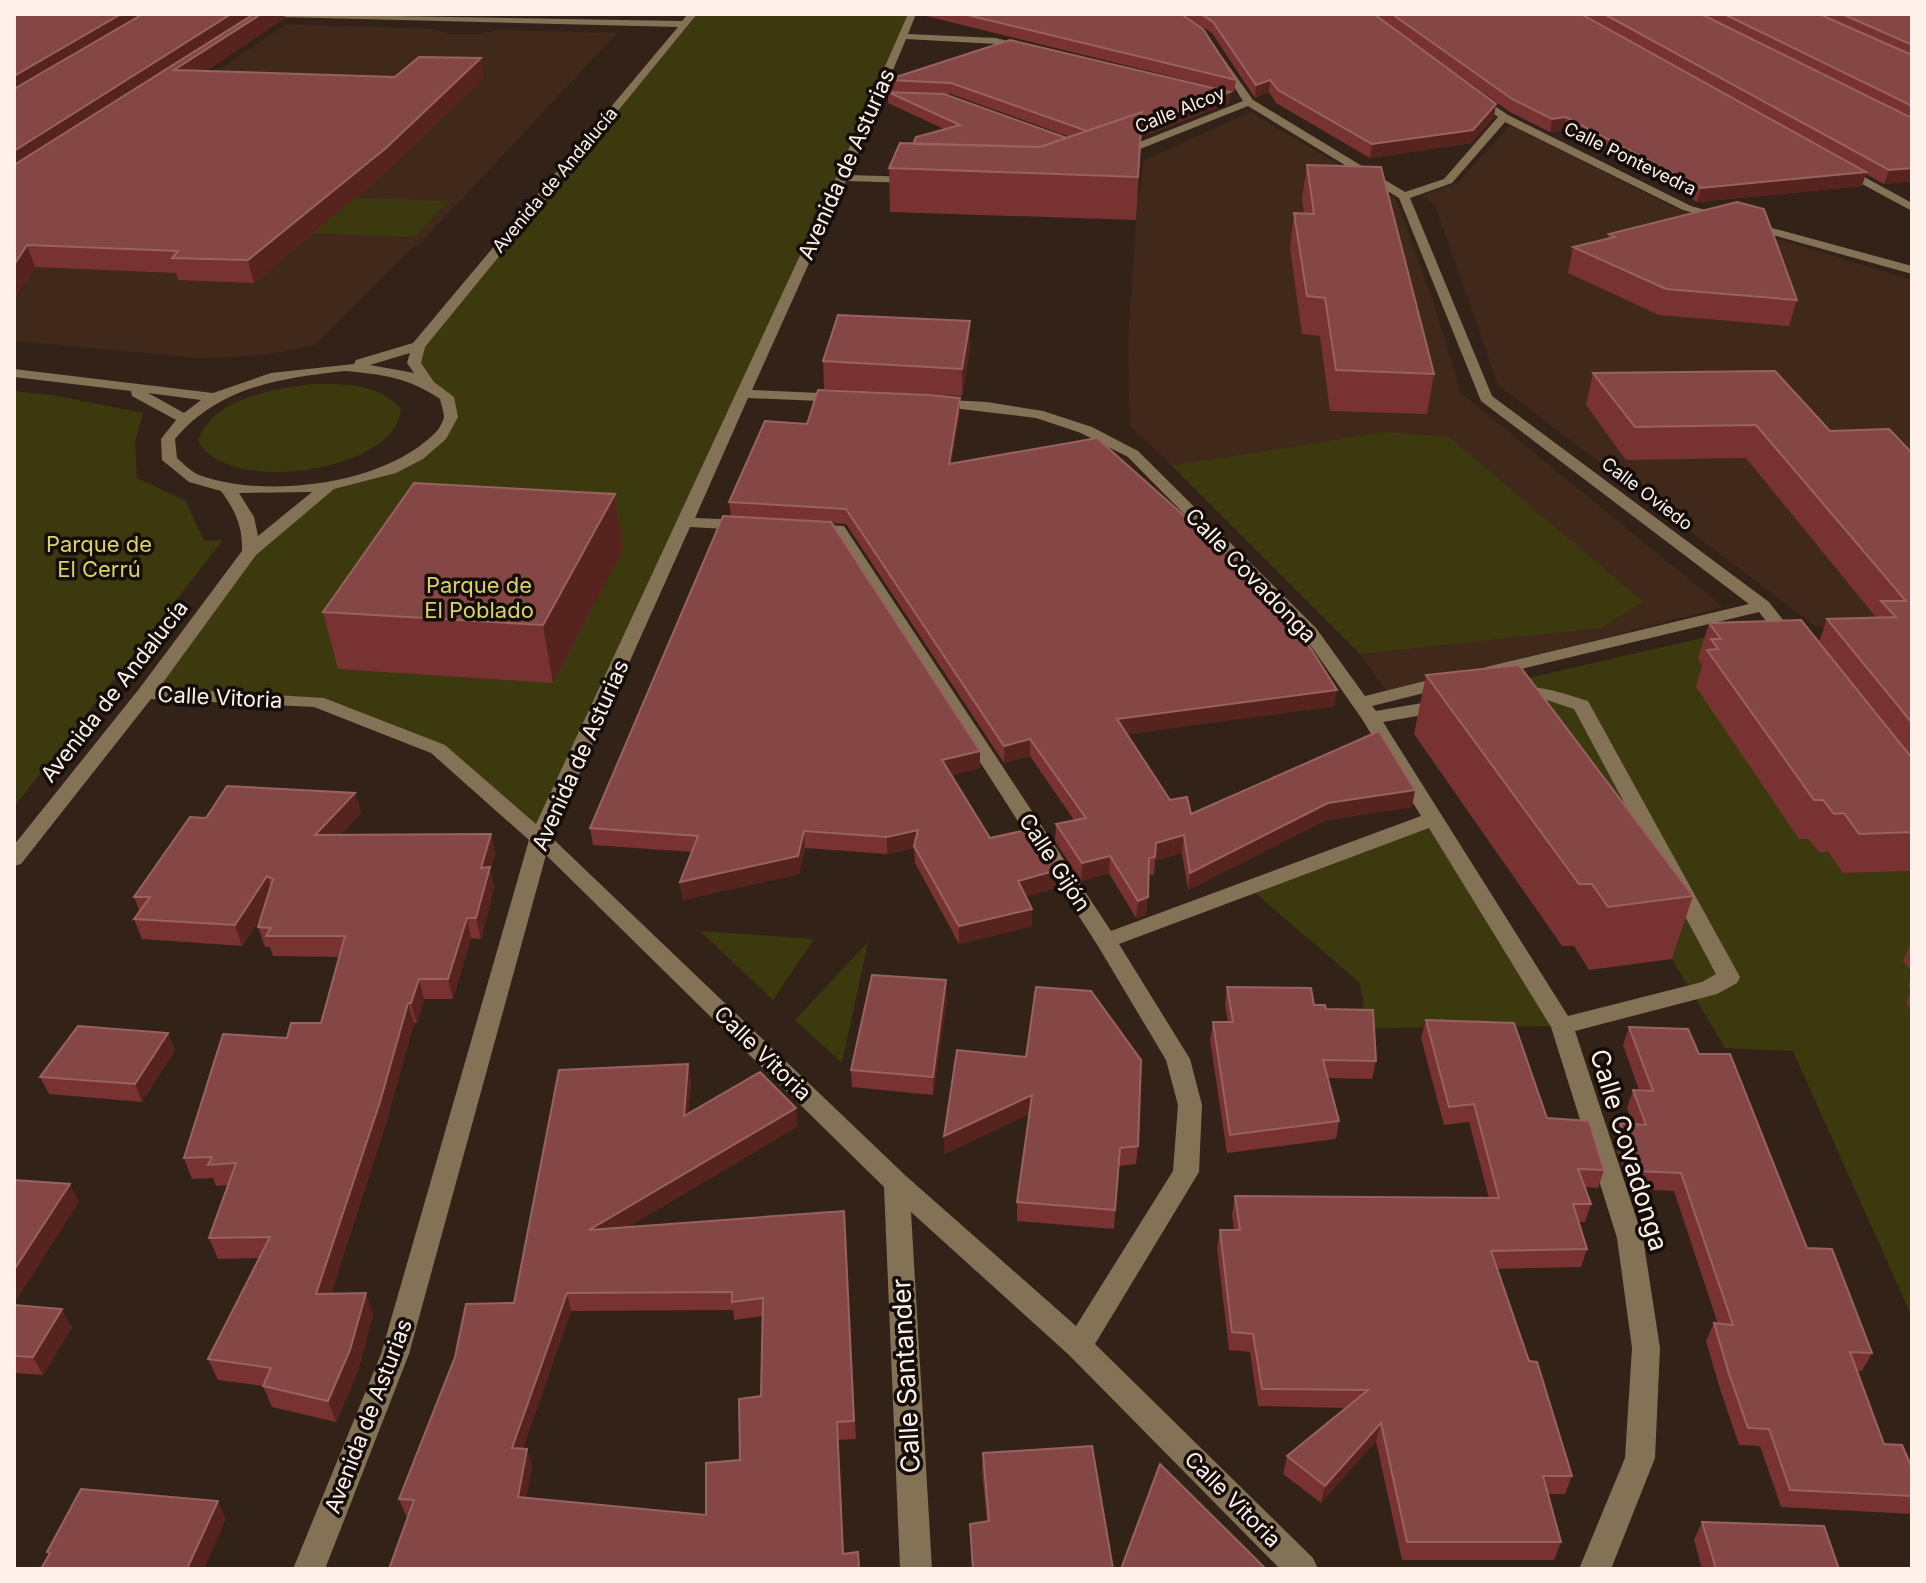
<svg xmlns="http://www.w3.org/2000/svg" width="1926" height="1583" font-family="Inter,sans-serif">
  <rect width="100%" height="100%" fill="#332218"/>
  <path fill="#40291b" d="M286 24 434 29 449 34H478L498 30 617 33 418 246H414L315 345 266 355 199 358 14 341V302L26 285H14V207Z
    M1251 112 1396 199 1433 301 1461 393 1723 607 1389 694 1327 609 1130 426 1128 343 1137 205 1144 160Z
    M1510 125 1675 208 1912 280V626L1816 627 1498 385 1435 205 1422 195 1458 183Z"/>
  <path fill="#3c390e" d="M693 14H913L540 838 438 749 317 702 146 693 250 551 313 497 418 454 451 417 447 397 414 363 418 346Z
    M255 194 448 201 414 237 213 230Z
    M312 384C345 384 379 383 401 409 398 472 224 497 198 440 215 397 271 390 312 384Z
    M14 391 52 395 143 413 135 442 137 478 186 501 204 541 223 540 14 807Z
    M1386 432 1449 437 1643 602 1601 628 1360 654 1172 466Z
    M1746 628 1709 675 1799 839H1808L1819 852H1828L1844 873 1912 871V960L1904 961C1914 976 1915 988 1906 1004L1912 1012V1317L1793 1051 1725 1048 1672 959 1481 689Z
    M1432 819 1562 1026 1367 1028 1360 983 1248 887Z
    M700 931 814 939 773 1000Z
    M868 942 842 1063 795 1020Z"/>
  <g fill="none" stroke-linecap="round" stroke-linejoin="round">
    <path fill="#847256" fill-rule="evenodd" d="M277 14 682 21 688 14H697L425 347 421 363 434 382 454 397 458 417 446 439 423 459 396 473 334 489 256 555 159 688 324 698 445 745 536 824 836 178 908 14H916L908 34 996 38 1031 47 1028 52 996 44 906 39 849 175 913 177 919 180 913 183 846 181 752 390 843 394 850 398 843 402 748 398 695 518 745 520 753 525 745 530 690 527 551 837 906 1176 1076 1326 1173 1171 1178 1105 1166 1060 1098 946 833 533 803 530V524L844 526 1111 931 1421 816 1362 719 1304 636 1128 457 1081 433 1036 418 935 406 928 402 930 399 987 402 1043 411 1092 427 1138 451 1316 628 1365 696 1449 675 1456 677 1458 681 1456 685 1372 706 1376 711 1445 699 1454 705 1445 711 1383 722 1568 1016 1702 982 1716 974 1574 709 1547 700 1516 699 1507 693C1522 678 1569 695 1588 701L1740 977 1737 983 1717 994 1575 1031 1643 1238 1660 1348 1655 1458 1611 1569H1579L1625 1458 1632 1348 1617 1238 1551 1027 1429 828 1119 944 1190 1059 1202 1105 1199 1172 1095 1344 1313 1558 1318 1569H1280L1069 1355 911 1212 932 1569H900L884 1187 546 855 409 1354 325 1569H293L381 1354 529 840 431 753 314 707 151 699 21 864 14 866V845L139 689 242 551C243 527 235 510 221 491L189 482 162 460 161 439 176 420 132 396 131 391 14 377V369L213 393 271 373 354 364 356 360 413 343 678 27 281 17ZM410 353 407 363 414 373 370 365ZM345 371C381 374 410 378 440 399 441 404 444 412 444 417 442 427 433 436 426 441 374 485 266 498 202 476 192 473 185 465 177 458L175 439C219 387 280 378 345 371ZM148 393 201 400 184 413ZM312 492 258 536 254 517 239 493Z
      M1221 55 1253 100 1405 192 1444 179 1498 117 1471 97 1474 92 1508 115 1691 206 1912 266V274L1683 210 1505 122 1452 183 1410 198 1492 396 1769 602 1799 640 1796 644H1784L1759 612 1492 676 1486 675 1483 671 1486 667 1749 604 1481 401 1399 198 1248 106 1120 157H1112V153L1243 101 1216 58Z
      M1838 167H1846L1912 203V211L1838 171Z"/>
  </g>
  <path fill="#773231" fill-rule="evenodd" d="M14 14H284L285 18 206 71 395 77H484L390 168 254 283 178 280 176 273 35 267 14 301Z
    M918 14H1181L1236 80 1234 92Z
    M1182 14H1374L1494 117 1471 143 1370 158 1276 103 1269 92 1255 98 1212 33Z
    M1374 14H1912V181L1884 184 1866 174 1862 186 1697 202 1564 130 1550 132 1510 112Z
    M887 80 1230 92 1229 103 1141 137 1136 220 890 212 889 168 913 144 944 129 888 103V92L1067 138 1070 137 951 94 887 91Z
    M1307 165 1434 374 1427 414 1330 411 1320 336 1302 334 1290 249 1294 213 1304 214 1302 199Z
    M1609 234 1797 300 1789 326 1659 315 1568 273 1573 247 1608 238Z
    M970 348 962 396 824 389 823 361Z
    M1593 373 1830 431 1912 453V871L1843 873 1828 852H1819L1808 839H1799L1696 687 1702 665 1698 659 1709 623 1819 642 1827 619 1875 617V616L1746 458 1626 460 1586 405Z
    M960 412 951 464 1334 706 1127 734 1170 800 1191 814 1415 790 1412 807 1326 820 1188 890 1182 853 1155 860 1154 875H1148L1146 915 1136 918 1109 873 1081 881 1055 841 1056 824 1074 820 1030 756 1004 763 846 524 832 523 980 768 951 775 990 838 1057 888 1026 896 1032 926 959 944 915 863 914 848 887 854 805 848 799 874 683 900 680 882 692 852 593 845 590 828 731 517 729 502 807 424Z
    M615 494 623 549 553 683 338 669 323 612Z
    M1426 675 1693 896 1672 959 1589 970 1574 946H1562L1414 734Z
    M355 793 361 813 340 835 491 834 495 854 490 870 494 887 481 939 471 938 453 999H424L417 1023H414L386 1123 331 1294 373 1314 358 1371 336 1422 272 1407 263 1386 218 1380 208 1359 259 1258 218 1259 209 1238 228 1185 216 1186 213 1178 192 1179 184 1158 287 1038 321 1023 340 957 273 956 270 947H265L258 927 262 915 242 946 142 939 134 919 140 912 134 897 206 818Z
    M1912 941V973L1903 961Z
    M1912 977V1012L1906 1003 1911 991 1908 986Z
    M1227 987 1314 1005 1326 1009 1376 1061 1372 1079 1328 1078 1339 1121 1336 1139 1227 1153 1210 1040 1213 1022H1228L1225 1005Z
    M947 998 933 1095 852 1087 851 1070Z
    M1426 1020 1547 1118 1604 1170 1598 1188 1585 1187 1591 1204 1585 1222H1579L1587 1249 1581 1267 1497 1269 1529 1361 1572 1476 1565 1494H1548L1561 1542 1554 1560H1402L1376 1441 1321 1503 1283 1474 1287 1456 1346 1408 1258 1406 1250 1352 1229 1350 1217 1248 1220 1230H1234L1232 1214 1235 1196 1489 1198 1469 1122 1444 1125 1421 1038Z
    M1629 1027 1699 1054 1807 1248 1872 1353 1862 1371H1857L1884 1444 1912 1468V1514L1781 1507 1760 1446 1739 1445 1721 1392 1706 1341 1714 1323 1718 1324 1674 1191 1630 1189 1614 1141 1620 1123 1633 1124 1627 1108 1633 1090H1639L1623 1045Z
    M175 1050 142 1102 49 1094 40 1077Z
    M1026 1057 1138 1146 1136 1164 1119 1166 1114 1229 1017 1221V1202L1029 1114 944 1154V1136Z
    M688 1064 691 1082 688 1113 798 1126 628 1227 844 1211 856 1439 838 1440 843 1554 859 1569 406 1516 399 1499 455 1357 514 1303ZM733 1310 734 1320 763 1316 761 1396 740 1460 706 1515 526 1498 532 1466 527 1449 523 1448 571 1311Z
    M14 1305 72 1327 43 1375 14 1373Z
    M983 1453 1113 1569H972L970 1524 987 1522 982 1471Z
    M1702 1522 1839 1569H1702L1694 1540Z"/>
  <path fill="#56231f" d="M121 14H155L14 98V76Z
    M231 14H284L285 18 179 89 14 176V151Z
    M481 58 484 77 390 168 254 283 248 260Z
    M1270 80 1269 92 1255 98 1256 85Z
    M1230 92 1229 103 1107 150 1108 138Z
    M1496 104 1494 117 1471 143 1370 158 1372 144Z
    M1566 117 1564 130 1550 132 1552 119Z
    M1912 168V181L1884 184 1889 170Z
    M1866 172 1862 186 1697 202 1701 188Z
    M27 245 35 267 14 301V265Z
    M970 321V348L962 396V369Z
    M960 398V412L949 479V464Z
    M615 494 623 549 553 683 543 625Z
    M1337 690 1334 706 1116 736 1117 719Z
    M1030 739V756L1004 763V746Z
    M980 751V768L942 777V760Z
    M1415 790 1412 807 1326 820 1188 890 1190 873 1328 803Z
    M355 793 361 813 321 855 315 835Z
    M918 830V847L887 854V837Z
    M804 831 805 848 799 874 683 900 680 882Z
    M491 834 495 854 490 870 494 887 481 939 476 918 481 868Z
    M1184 835 1182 853 1155 860 1156 843Z
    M1110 856 1109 873 1081 881 1082 863Z
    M1058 870 1057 888 1018 898V881Z
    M267 876 274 896 242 946 235 925Z
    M1148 897 1146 915 1136 918 1138 901Z
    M1032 909V926L959 944V926Z
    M467 918 471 938 453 999 448 979Z
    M419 979 424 999 417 1023 411 1003Z
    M946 980 947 998 933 1095V1077Z
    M408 1003 414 1023 386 1123 324 1315 316 1294Z
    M168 1033 175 1050 142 1102 135 1084Z
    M688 1064 691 1082 686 1134 684 1116Z
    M1032 1095 1031 1113 944 1154V1136Z
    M796 1108 798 1126 593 1248 589 1230Z
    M70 1184 79 1202 14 1304V1270Z
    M366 1293 373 1314 358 1371 336 1422 328 1401Z
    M567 1293 571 1311 517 1465 512 1448Z
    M62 1309 72 1327 43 1375 33 1357Z
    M1381 1423 1376 1441 1321 1503 1325 1486Z
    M527 1449 532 1466 523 1515 518 1497Z
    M218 1501 226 1519 204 1569H187Z"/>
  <path fill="#854745" stroke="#98625f" stroke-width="2" fill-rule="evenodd" d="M14 14H121L14 76Z
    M143 14H231L14 151V89Z
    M254 14H261L174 70 395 77 419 57 481 58 386 148 248 260 172 258 178 251 27 245 14 265V165Z
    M963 14H1181L1203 29 1236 80Z
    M1201 14H1374L1496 104 1473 130 1372 144 1278 90 1270 80 1256 85 1213 22Z
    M1392 14H1581L1866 172 1701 188 1566 117 1552 119 1512 99Z
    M1604 14H1701L1912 118V168L1889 170Z
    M1724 14H1819L1912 55V106Z
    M1842 14H1912V45Z
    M1010 40 1230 92 1141 125 1142 112 1087 131 951 83 887 80Z
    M888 92 944 94 1067 138 1040 147 913 144 916 137 960 125Z
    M1142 112 1138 177 889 168 900 143 1040 147Z
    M1307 165 1381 167 1434 374 1336 370 1325 298 1307 296 1294 213 1314 214Z
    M1737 202 1764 209 1797 300 1666 289 1573 247 1615 237 1609 234Z
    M838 315 970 321 962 369 823 361Z
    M1775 371 1830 431 1889 429 1912 453V723L1827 619 1896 617 1881 601H1906L1756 425 1635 427 1593 373Z
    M818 390 929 395 960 398 949 464 1097 438 1282 603 1337 690 1117 719 1170 800 1187 797 1191 814 1379 731 1415 790 1328 803 1190 873 1184 835 1156 843 1155 857 1149 858 1148 897 1138 901 1110 856 1082 863 1056 824 1086 818 1030 739 1004 746 846 509 729 502 765 421 807 424Z
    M414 483 615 494 543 625 323 612Z
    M723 516 831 522 980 751 942 760 990 838 1031 829 1058 870 1018 881 1032 909 959 926 914 846 918 830 887 837 804 831 798 856 680 882 698 836 590 828Z
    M1801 620 1912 758V832L1859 834 1844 813 1834 814 1823 800H1814L1707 650 1718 649 1711 639H1721L1709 623Z
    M1519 665 1693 896 1608 907 1592 884H1579L1426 675Z
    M227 786 355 793 315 835 491 834 481 868 490 867 476 918H467L448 979H419L411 1003H408L380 1102 316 1294 366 1293 350 1350 328 1401 263 1386 271 1368 208 1359 270 1237 209 1238 236 1163 208 1165 212 1157 184 1158 223 1034 287 1038 291 1023H321L345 936H266L271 928 258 927 273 879 267 876 235 925 134 919 150 897H134L190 817 206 818Z
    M872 975 946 980 933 1077 851 1070Z
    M1036 987 1091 991 1141 1060 1138 1146 1120 1148 1115 1210 1017 1202 1032 1095 944 1136 957 1050 1026 1057Z
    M1227 987 1311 988 1314 1005H1325L1326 1009 1373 1010 1376 1061 1323 1060 1339 1121 1230 1135 1213 1022H1233Z
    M1426 1020 1514 1023 1547 1118 1589 1121 1604 1170 1578 1169 1591 1204H1573L1587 1249 1491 1251 1529 1361 1537 1362 1572 1476H1543L1561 1542H1407L1381 1423 1325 1486 1287 1456 1368 1390 1262 1389 1253 1334 1232 1332 1220 1230H1240L1235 1196 1499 1198 1474 1104 1449 1107Z
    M78 1026 168 1033 135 1084 40 1077Z
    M1629 1027 1688 1029 1699 1054H1730L1807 1248 1832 1249 1872 1353 1850 1352 1884 1444 1902 1445 1912 1468V1496L1790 1490 1769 1429 1748 1428 1729 1374 1714 1323 1733 1325 1681 1173 1637 1171 1620 1123 1646 1125 1633 1090 1653 1091Z
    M688 1064 684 1116 760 1072 796 1108 589 1230 844 1211 854 1421 837 1422 843 1554 858 1552 859 1569H389L414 1500 399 1499 455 1357 466 1304 514 1303 559 1070ZM732 1292V1302L763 1298 761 1396 739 1399 740 1460 706 1463V1515L518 1497 527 1449 512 1448 567 1293Z
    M14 1180 70 1184 14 1270Z
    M14 1305 62 1309 33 1357 14 1356Z
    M1092 1446 1113 1569H973L970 1524 989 1521 983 1453Z
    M1160 1464 1266 1569H1121Z
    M81 1489 218 1501 187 1569H41L50 1553 47 1552Z
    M1702 1522 1824 1526 1839 1569H1716Z"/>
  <g text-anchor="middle" stroke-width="7" stroke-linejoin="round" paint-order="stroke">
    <g font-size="18" fill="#fdf1ea" stroke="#150d09">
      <text transform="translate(1180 110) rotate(-22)" y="6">Calle Alcoy</text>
      <text transform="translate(1630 159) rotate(26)" y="6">Calle Pontevedra</text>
      <text transform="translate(555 180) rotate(-50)" y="6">Avenida de Andalucía</text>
      <text transform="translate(1647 494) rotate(37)" y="6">Calle Oviedo</text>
    </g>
    <g font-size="22" fill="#fdf1ea" stroke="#150d09">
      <text transform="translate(846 164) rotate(-66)" y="8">Avenida de Asturias</text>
      <text transform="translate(1251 575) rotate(46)" y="8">Calle Covadonga</text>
      <text transform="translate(114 691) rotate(-52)" y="8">Avenida de Andalucía</text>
      <text transform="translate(220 697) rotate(3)" y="8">Calle Vitoria</text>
      <text transform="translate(580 755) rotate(-66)" y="8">Avenida de Asturias</text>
      <text transform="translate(1055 862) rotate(57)" y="8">Calle Gijón</text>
      <text transform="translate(763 1053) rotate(44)" y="8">Calle Vitoria</text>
      <text transform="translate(368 1416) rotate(-69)" y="8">Avenida de Asturias</text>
      <text transform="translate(1233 1499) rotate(45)" y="8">Calle Vitoria</text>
    </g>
    <g font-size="22" fill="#dad263" stroke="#150d09">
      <text x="99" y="552">Parque de<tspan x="99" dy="25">El Cerrú</tspan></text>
      <text x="479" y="593">Parque de<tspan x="479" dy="25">El Poblado</tspan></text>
    </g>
    <g font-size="26" fill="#fdf1ea" stroke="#150d09">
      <text transform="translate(1629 1150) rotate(73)" y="9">Calle Covadonga</text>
      <text transform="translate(906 1376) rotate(-93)" y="9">Calle Santander</text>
    </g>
  </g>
  <rect width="1926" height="1583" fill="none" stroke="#fdf1ea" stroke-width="32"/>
</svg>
